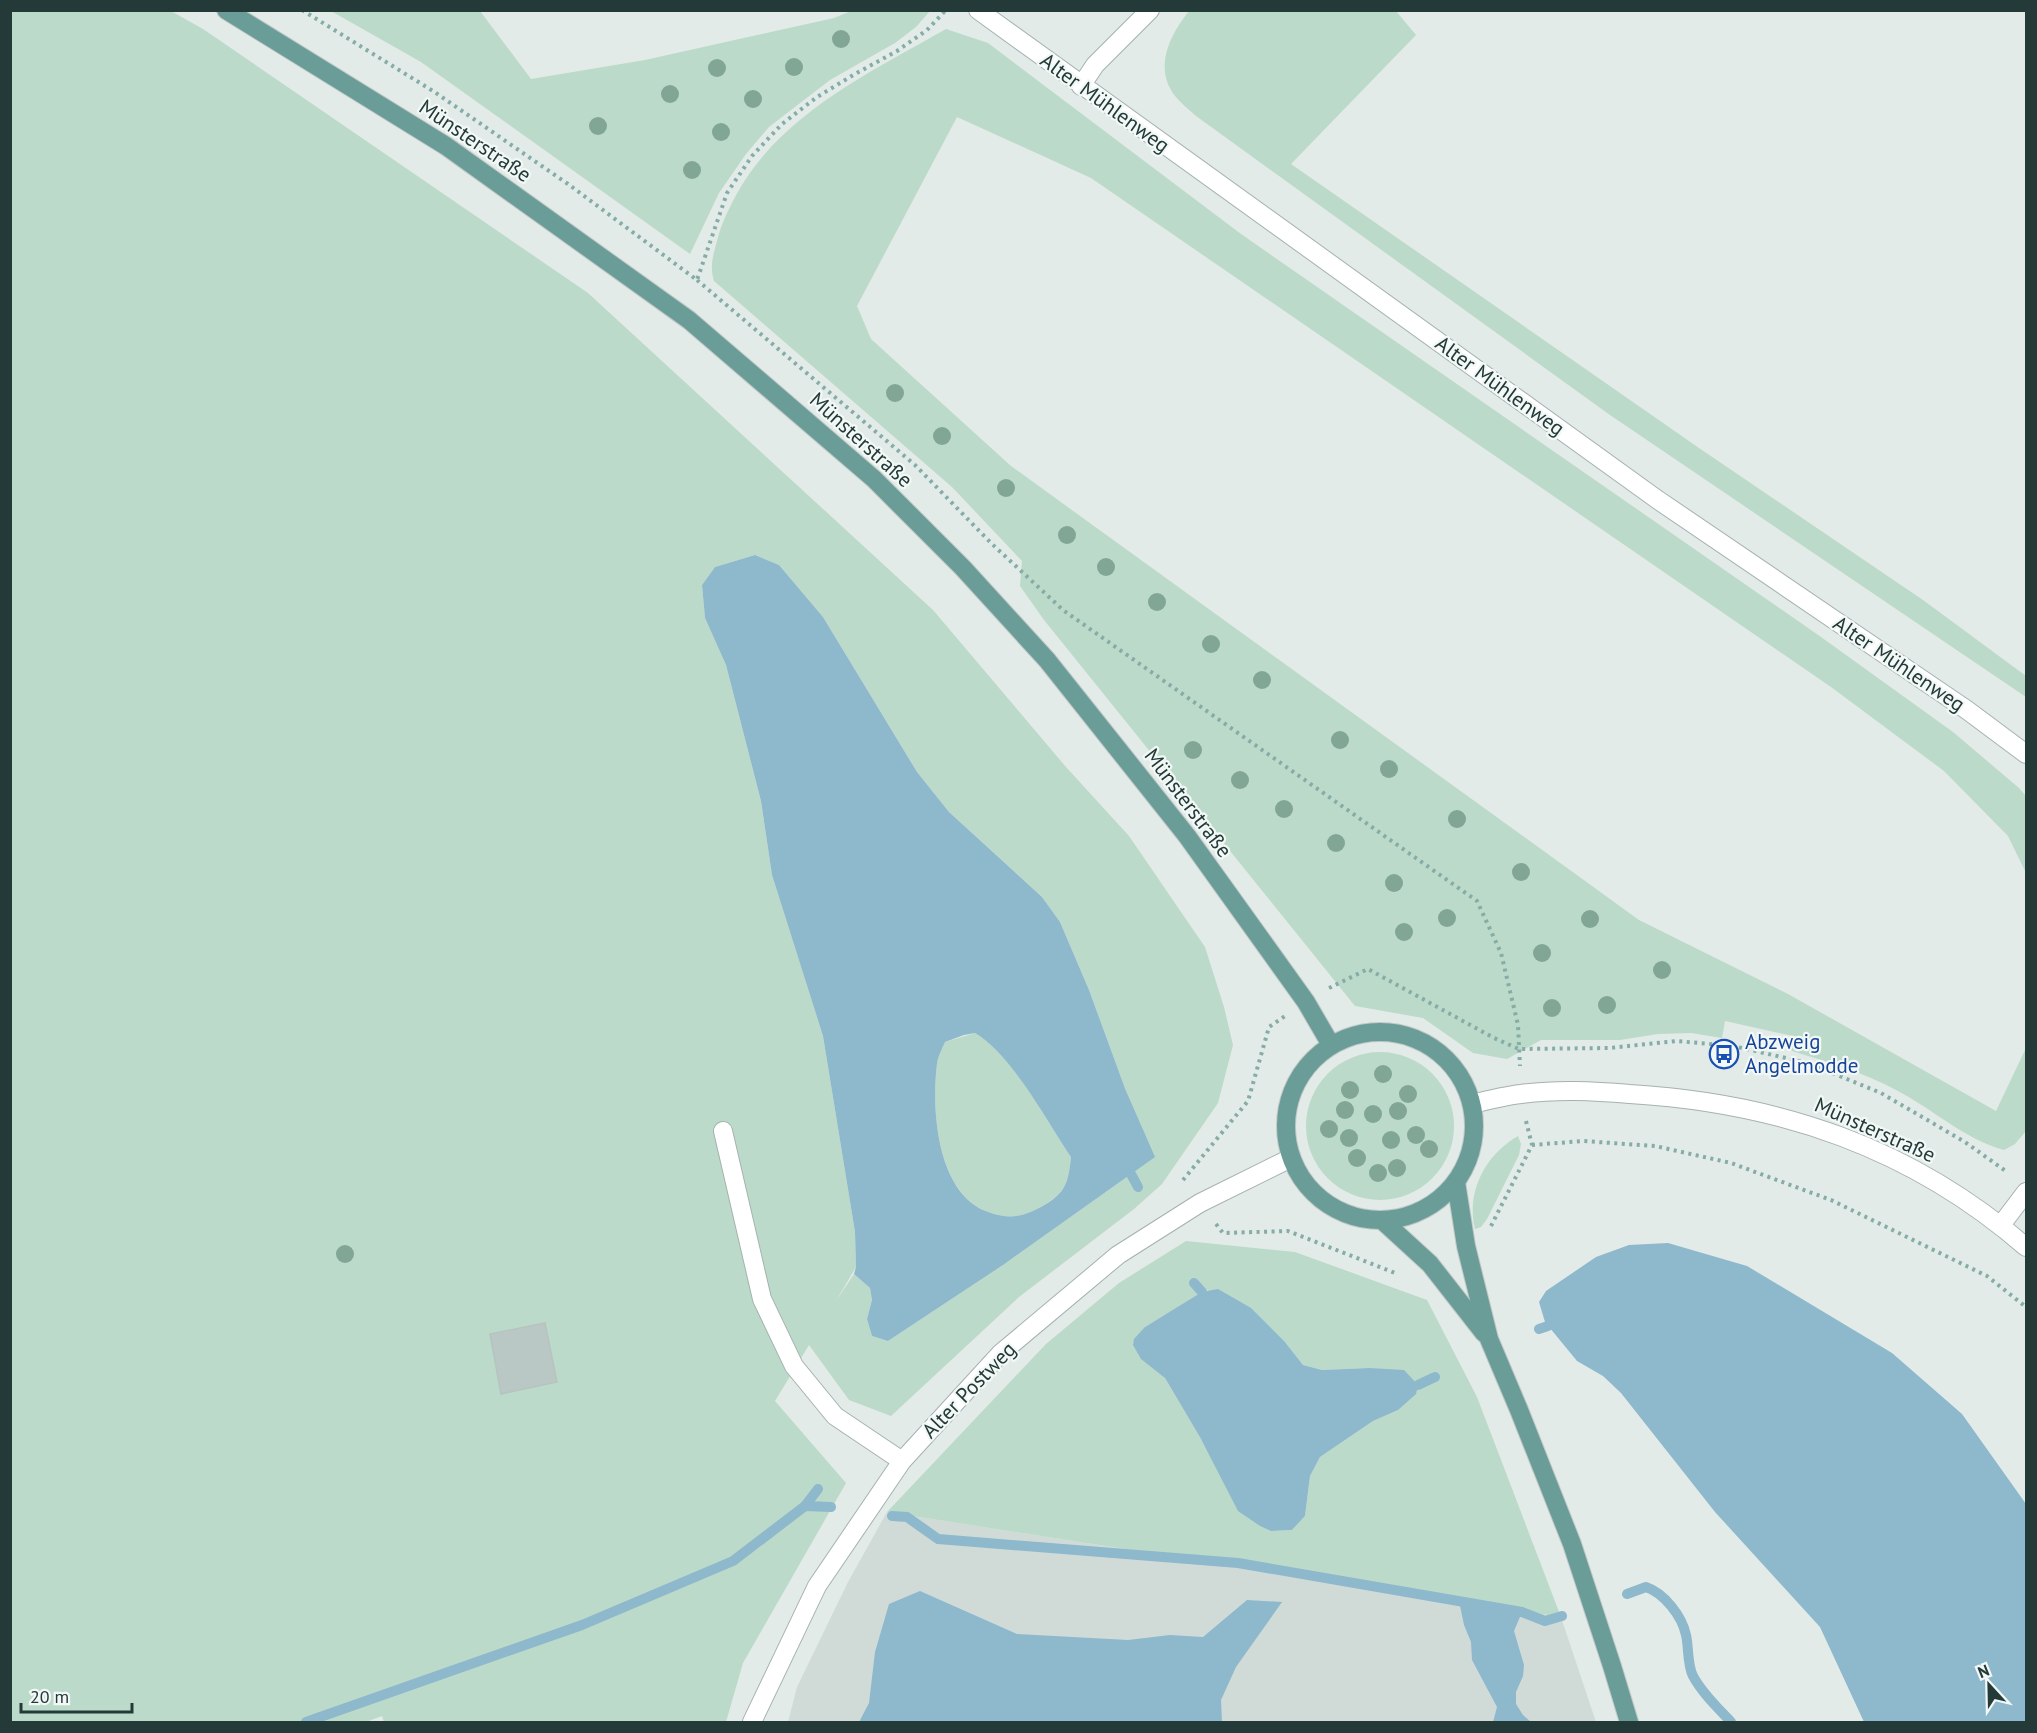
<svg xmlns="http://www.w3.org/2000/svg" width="2037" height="1733" font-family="'PT Sans',sans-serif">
  <rect width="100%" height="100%" fill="#e2ebe8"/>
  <path fill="#d0dbd8" d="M887 1512 1561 1617 1596 1722H788L797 1687 848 1582Z"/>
  <path fill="#bcdac9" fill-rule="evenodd" d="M1190 10 1396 11 1416 35 1291 164 1699 448 1923 600 2026 676V697L1610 415 1196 116C1189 110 1181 103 1175 96 1153 68 1170 34 1190 10Z
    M11 11H171L203 29 588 293 933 610 1066 767 1129 836 1205 947 1224 1007 1233 1045 1218 1103 1162 1184 1134 1209 1019 1297 891 1416 849 1400 809 1345 775 1401 846 1483 743 1663 726 1722H384L382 1716 366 1722H11ZM755 555 779 565 823 617 917 772 949 812 1042 897 1060 922 1089 990 1126 1091 1131 1174 1003 1265 888 1341 872 1336 867 1319 872 1300 870 1288 854 1274 836 1301 856 1267 855 1232 823 1036 772 875 761 801 726 665 705 618 702 585 715 567Z
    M331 11H480L531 79 645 60 834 18 851 11H930L916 27 895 43 830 80 769 127 746 154 719 193 690 254 421 62Z
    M946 29 988 43 1241 234 1821 637 1953 732 2019 788 2026 796V873L2008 836 1944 771 1831 687 1091 178 957 117 857 306 871 339 1011 466 1639 920 1788 994 1996 1111 2026 1048V1131L2015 1144 2004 1150C1964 1139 1933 1109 1896 1090 1863 1072 1824 1061 1789 1050L1793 1036 1725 1021 1722 1038 1691 1033 1658 1034 1620 1040H1541L1507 1059 1473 1053 1423 1018 1355 1006 1044 620 1020 586 1022 561 952 487 714 281C709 265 714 253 718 237 721 226 725 217 730 207 771 119 865 75 946 29Z
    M975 1033C1011 1054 1047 1120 1071 1157 1068 1185 1065 1193 1039 1208 1022 1217 1009 1219 991 1213 937 1196 931 1110 937 1064 938 1056 942 1049 945 1042Z
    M1306 1126a74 74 0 1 1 148 0a74 74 0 1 1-148 0Z
    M1518 1136 1521 1144 1519 1155 1487 1219 1481 1227 1475 1229C1466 1192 1485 1155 1518 1136Z
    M1186 1241 1295 1252 1427 1300 1477 1397 1561 1617 887 1512 1046 1344 1119 1283ZM1207 1290 1285 1342 1303 1365 1322 1370 1369 1368 1398 1410 1373 1421 1320 1457 1310 1476 1305 1516 1292 1530 1272 1531 1260 1526 1201 1439 1165 1378 1145 1327Z"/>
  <path fill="#8eb8cc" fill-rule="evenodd" d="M755 555 779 565 823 617 917 772 949 812 1042 897 1060 922 1089 990 1126 1091 1155 1157 1003 1265 888 1341 872 1336 867 1319 872 1300 870 1288 854 1274 856 1267 855 1232 823 1036 772 875 761 801 726 665 705 618 702 585 715 567ZM975 1033C1011 1054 1047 1121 1071 1157 1068 1185 1065 1194 1039 1208 1022 1217 1009 1219 991 1213 937 1197 931 1110 937 1064 938 1056 942 1049 945 1042L964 1035Z
    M1668 1243 1747 1266 1892 1353 1962 1414 2026 1504V1722H1864L1820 1627 1715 1512 1621 1393 1603 1376 1577 1361 1545 1322 1539 1302 1546 1291 1596 1257 1629 1245Z
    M1218 1289 1251 1308 1285 1342 1303 1365 1322 1370 1369 1368 1404 1370 1418 1385 1416 1394 1398 1410 1373 1421 1320 1457 1310 1476 1305 1516 1292 1530 1271 1531 1260 1526 1238 1511 1201 1439 1165 1378 1141 1359 1133 1345 1134 1339 1145 1327 1202 1292Z
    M920 1591 1017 1634 1128 1640 1170 1635 1203 1637 1247 1600 1282 1602 1236 1667 1221 1700 1222 1722H859L869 1703 875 1652 889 1604Z
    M1459 1601 1522 1612 1514 1631 1524 1665 1523 1676 1516 1692V1704L1523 1715 1531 1722H1493L1497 1707 1472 1660 1471 1642 1464 1625Z"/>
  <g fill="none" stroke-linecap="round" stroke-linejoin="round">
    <path stroke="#8eb8cc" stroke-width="10" d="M1131 1174 1138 1187
      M1194 1283 1202 1292
      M1539 1329 1548 1326
      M1418 1385 1435 1377
      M805 1506 818 1489
      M892 1516 907 1517 938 1539 1238 1563 1522 1612 1545 1621 1562 1616
      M1627 1594 1646 1587C1664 1593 1682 1616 1686 1635 1689 1648 1687 1664 1693 1676 1702 1693 1718 1708 1731 1722
      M306 1722 582 1625 733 1561 805 1506 831 1507"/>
  </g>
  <path fill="#bac8c5" stroke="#b5c4c0" stroke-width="1.5" d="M545 1323 557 1382 501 1394 490 1334Z"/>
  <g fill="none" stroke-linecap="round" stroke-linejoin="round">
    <g stroke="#a5b2b0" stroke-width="20">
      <path id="minor" d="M978 10 1658 500 1967 710 2026 754
        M1081 86 1095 65 1150 10
        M1472 1104C1488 1100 1504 1096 1521 1094 1558 1089 1594 1091 1630 1094 1780 1103 1912 1148 2026 1247
        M723 1131 762 1299 794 1366 835 1416 902 1461
        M2001 1225 2026 1192
        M752 1722 817 1586 902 1461 1000 1354 1118 1255 1200 1203 1291 1158"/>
    </g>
    <g stroke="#c1c8c7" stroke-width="20">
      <path id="major" d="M226 10 446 146 689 320 874 479 963 568 1047 660 1187 836 1306 1002 1331 1045
        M1286 1126a94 94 0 1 1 188 0a94 94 0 1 1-188 0Z
        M1456 1182 1466 1246 1489 1339 1519 1410 1572 1544 1612 1666 1629 1722
        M1383 1221 1430 1264 1484 1333"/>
    </g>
    <path stroke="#85aca6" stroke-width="4" stroke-dasharray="3 4.5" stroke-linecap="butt" d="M302 10 433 91 568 184 697 280 727 193 752 156 782 124 817 97 855 74 897 51 927 30 946 10
      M697 280 915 465 992 544 1063 610 1477 901 1501 953 1518 1025 1520 1066
      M1329 988 1368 969 1494 1038 1519 1049 1609 1048 1677 1041 1733 1046 1808 1063 1881 1093 1965 1142 2007 1172
      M1532 1145 1583 1141 1655 1146 1731 1163 1831 1200 1987 1276 2026 1307
      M1183 1180 1248 1101 1269 1027 1285 1016
      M1216 1224 1223 1233 1288 1231 1395 1273
      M1491 1226 1532 1145 1526 1121"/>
    <use href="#minor" stroke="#fff" stroke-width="18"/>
    <use href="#major" stroke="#6a9d98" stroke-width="18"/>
  </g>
  <g fill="#81a696">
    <circle cx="841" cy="39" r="9"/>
    <circle cx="794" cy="67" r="9"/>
    <circle cx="717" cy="68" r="9"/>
    <circle cx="670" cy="94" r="9"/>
    <circle cx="753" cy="99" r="9"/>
    <circle cx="598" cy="126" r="9"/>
    <circle cx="721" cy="132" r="9"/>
    <circle cx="692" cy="170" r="9"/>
    <circle cx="895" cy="393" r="9"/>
    <circle cx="942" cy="436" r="9"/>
    <circle cx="1006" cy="488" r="9"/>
    <circle cx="1067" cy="535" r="9"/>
    <circle cx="1106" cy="567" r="9"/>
    <circle cx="1157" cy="602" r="9"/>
    <circle cx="1211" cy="644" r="9"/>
    <circle cx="1262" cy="680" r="9"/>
    <circle cx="1340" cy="740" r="9"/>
    <circle cx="1193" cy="750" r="9"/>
    <circle cx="1389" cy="769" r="9"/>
    <circle cx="1240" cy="780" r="9"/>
    <circle cx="1284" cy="809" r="9"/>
    <circle cx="1457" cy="819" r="9"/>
    <circle cx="1336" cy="843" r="9"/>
    <circle cx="1521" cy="872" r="9"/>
    <circle cx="1394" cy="883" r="9"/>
    <circle cx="1447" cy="918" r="9"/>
    <circle cx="1590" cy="919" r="9"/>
    <circle cx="1404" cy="932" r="9"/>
    <circle cx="1542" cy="953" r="9"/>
    <circle cx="1662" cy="970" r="9"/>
    <circle cx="1607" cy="1005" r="9"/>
    <circle cx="1552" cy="1008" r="9"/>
    <circle cx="1383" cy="1074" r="9"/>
    <circle cx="1350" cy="1090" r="9"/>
    <circle cx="1408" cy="1094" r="9"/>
    <circle cx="1345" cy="1110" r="9"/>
    <circle cx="1398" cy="1111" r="9"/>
    <circle cx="1373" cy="1114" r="9"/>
    <circle cx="1329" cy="1129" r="9"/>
    <circle cx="1416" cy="1135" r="9"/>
    <circle cx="1349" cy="1138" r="9"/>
    <circle cx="1391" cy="1140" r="9"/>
    <circle cx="1429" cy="1149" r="9"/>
    <circle cx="1357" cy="1158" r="9"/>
    <circle cx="1397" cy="1168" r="9"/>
    <circle cx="1378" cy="1173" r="9"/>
    <circle cx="345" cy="1254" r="9"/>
  </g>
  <defs>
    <g id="bus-ring" transform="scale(1.5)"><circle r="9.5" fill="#f2f8f6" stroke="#1a4fb4" stroke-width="1.5"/><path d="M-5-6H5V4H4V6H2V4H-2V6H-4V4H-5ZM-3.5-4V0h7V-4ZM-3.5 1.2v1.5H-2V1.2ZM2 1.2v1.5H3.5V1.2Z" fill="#1a4fb4"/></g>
  </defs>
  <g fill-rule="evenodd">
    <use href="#bus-ring" x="1724" y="1054"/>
  </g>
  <g text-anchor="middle" stroke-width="4.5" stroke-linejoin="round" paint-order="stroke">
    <g font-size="21" fill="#233a38" stroke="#f2f8f6">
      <text transform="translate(1105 103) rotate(36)" y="7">Alter Mühlenweg</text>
      <text transform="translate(475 141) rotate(34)" y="7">Münsterstraße</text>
      <text transform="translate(1500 386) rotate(36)" y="7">Alter Mühlenweg</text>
      <text transform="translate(861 440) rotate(42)" y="7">Münsterstraße</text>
      <text transform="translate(1899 664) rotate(34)" y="7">Alter Mühlenweg</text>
      <text transform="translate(1188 803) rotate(53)" y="7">Münsterstraße</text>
      <text transform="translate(1875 1130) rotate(24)" y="7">Münsterstraße</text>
      <text transform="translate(969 1390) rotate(-46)" y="7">Alter Postweg</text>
    </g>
    <g font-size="21" fill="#164399" stroke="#f2f8f6" text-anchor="start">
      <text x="1745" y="1049">Abzweig<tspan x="1745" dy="24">Angelmodde</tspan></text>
    </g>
  </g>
  <rect width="2037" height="1733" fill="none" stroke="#233a38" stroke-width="24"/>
  <g transform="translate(1989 1685) rotate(338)" stroke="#f2f8f6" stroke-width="4.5" paint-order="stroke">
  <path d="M0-4.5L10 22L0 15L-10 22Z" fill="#233a38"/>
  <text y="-9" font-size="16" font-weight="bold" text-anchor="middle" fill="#233a38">N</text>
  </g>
  <path d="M21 1703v9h111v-9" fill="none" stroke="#233a38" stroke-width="3"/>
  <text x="30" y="1703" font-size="18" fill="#233a38" stroke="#f2f8f6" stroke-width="4.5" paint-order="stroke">20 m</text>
</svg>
